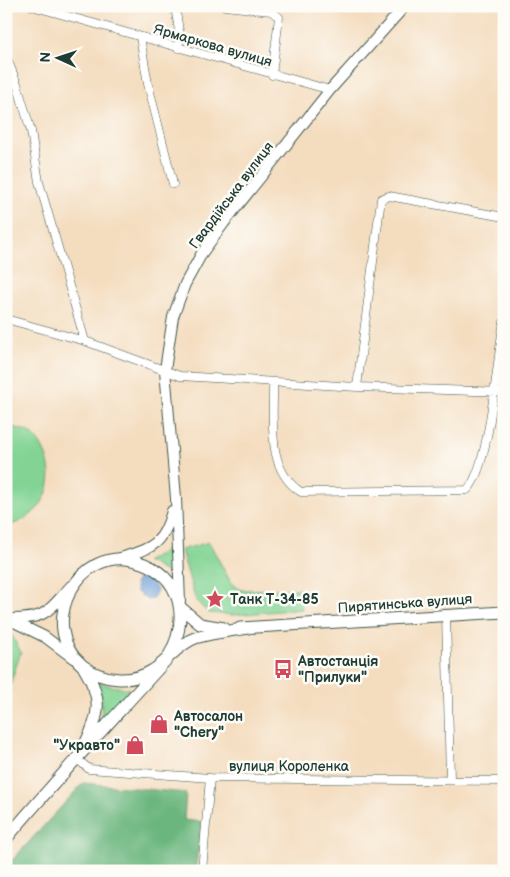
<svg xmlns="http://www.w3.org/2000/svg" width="510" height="877" font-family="'Balsamiq Sans',sans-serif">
  <rect width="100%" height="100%" fill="#fdfcf7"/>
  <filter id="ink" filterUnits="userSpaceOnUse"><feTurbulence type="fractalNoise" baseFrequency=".02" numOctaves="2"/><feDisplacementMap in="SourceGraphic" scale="10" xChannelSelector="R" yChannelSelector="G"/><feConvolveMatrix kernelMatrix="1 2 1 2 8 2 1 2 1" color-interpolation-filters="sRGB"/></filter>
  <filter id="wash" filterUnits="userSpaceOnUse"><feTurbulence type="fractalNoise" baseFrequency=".0096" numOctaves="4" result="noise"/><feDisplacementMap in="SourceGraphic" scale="20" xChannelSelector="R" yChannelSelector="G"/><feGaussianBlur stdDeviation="1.12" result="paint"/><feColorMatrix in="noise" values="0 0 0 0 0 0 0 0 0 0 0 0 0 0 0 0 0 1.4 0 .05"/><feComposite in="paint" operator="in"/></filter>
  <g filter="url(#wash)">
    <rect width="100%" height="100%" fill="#f4ddbf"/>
    <path fill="#83d494" stroke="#518864" d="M6 425C14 428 25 429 32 434 38 439 42 446 45 453 59 485 41 519 6 526Z
      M209 542 231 583 240 590 300 589 302 609 234 615 209 613 196 601 181 550Z
      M175 544 176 581 166 572 146 561 156 557Z
      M6 625 21 652 6 696Z
      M96 679 106 685 130 689 101 719 102 698Z"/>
    <path fill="#6ab67e" stroke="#447a59" d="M83 783 186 793 184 820 202 822 195 871H6V867Z"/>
    <path fill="#6d9dd7" stroke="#466d86" d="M140 576 152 582 157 590 153 598 147 600 137 592 135 584Z"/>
  </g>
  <g filter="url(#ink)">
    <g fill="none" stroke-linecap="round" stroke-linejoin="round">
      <g stroke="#3f5549" stroke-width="9">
        <path id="street" d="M32 6 330 90
          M175 6 180 37 178 48
          M225 6 271 11 279 17 272 75
          M140 37 148 84 173 184
          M6 56 17 84 31 131 39 182 85 341
          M6 319 85 341 180 376 357 387 504 392
          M273 382C274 419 265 469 301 492L467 490C490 469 497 356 504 322
          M357 387 381 199 389 196 504 217
          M446 614 450 779
          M77 759 89 769 210 778 504 781
          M202 871 210 778"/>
      </g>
      <g stroke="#3f5549" stroke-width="12">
        <path id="secondary" d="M118 559C150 548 163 547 172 511
          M180 602 176 498 165 370 173 317 185 284 202 253 224 223 330 90 405 6
          M6 618 45 637 73 658
          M11 619C47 619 48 611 71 586"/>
      </g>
      <g stroke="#3f5549" stroke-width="13">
        <path id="primary" d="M180 607 200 624 224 628
          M240 628 504 612
          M84 668C102 697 101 714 85 744
          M6 839C58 777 113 719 167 659 190 621 184 575 136 561 78 544 36 626 82 665 101 681 132 684 153 670 168 661 178 644 195 638 212 633 231 631 248 628"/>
      </g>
      <use href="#street" stroke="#fff" stroke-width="8"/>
      <use href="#secondary" stroke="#fff" stroke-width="10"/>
      <use href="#primary" stroke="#fff" stroke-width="11"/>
    </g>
  </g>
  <defs>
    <g id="sight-bare" transform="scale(1.5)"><path d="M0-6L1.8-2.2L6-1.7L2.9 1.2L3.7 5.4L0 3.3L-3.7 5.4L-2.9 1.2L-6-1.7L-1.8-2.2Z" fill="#d1495b" stroke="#fdfcf7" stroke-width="2.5" paint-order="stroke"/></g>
    <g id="bus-bare" transform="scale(1.5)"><path d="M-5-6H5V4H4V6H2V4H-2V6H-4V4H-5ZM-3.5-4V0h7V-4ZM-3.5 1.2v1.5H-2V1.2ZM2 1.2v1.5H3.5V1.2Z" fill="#d1495b" stroke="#fdfcf7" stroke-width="2.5" paint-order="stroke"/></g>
    <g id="shop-bare" transform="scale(1.5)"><path d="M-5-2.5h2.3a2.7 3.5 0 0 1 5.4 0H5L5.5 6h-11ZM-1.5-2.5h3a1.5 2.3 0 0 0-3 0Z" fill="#d1495b" stroke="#fdfcf7" stroke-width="2.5" paint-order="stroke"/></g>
  </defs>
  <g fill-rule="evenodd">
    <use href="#sight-bare" x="215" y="599"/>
    <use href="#bus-bare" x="283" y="669"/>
    <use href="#shop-bare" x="159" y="724"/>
    <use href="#shop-bare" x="135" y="745"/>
  </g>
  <g text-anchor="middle" stroke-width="5" stroke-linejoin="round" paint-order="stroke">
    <g font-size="14" fill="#1f3d34" stroke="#fdfcf7">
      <text transform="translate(213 45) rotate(16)" y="5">Ярмаркова вулиця</text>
      <text transform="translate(231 195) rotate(-53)" y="5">Гвардійська вулиця</text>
      <text transform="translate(405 603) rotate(-4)" y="5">Пирятинська вулиця</text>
      <text x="289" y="771">вулиця Короленка</text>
    </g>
    <g font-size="14" font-weight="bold" fill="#1f3d34" stroke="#fdfcf7" text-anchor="start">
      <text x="230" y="604">Танк Т-34-85</text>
      <text x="298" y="666">Автостанція<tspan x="298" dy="16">"Прилуки"</tspan></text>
      <text x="174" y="721">Автосалон<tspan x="174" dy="16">"Chery"</tspan></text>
      <text x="120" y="750" text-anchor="end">"Укравто"</text>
    </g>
  </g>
  <rect width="510" height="877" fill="none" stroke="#fdfcf7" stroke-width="25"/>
  <g transform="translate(58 58) rotate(273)" stroke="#fdfcf7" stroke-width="4" paint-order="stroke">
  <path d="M0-4L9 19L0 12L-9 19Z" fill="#1f3d34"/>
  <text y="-8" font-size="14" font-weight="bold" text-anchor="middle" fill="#1f3d34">N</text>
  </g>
</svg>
